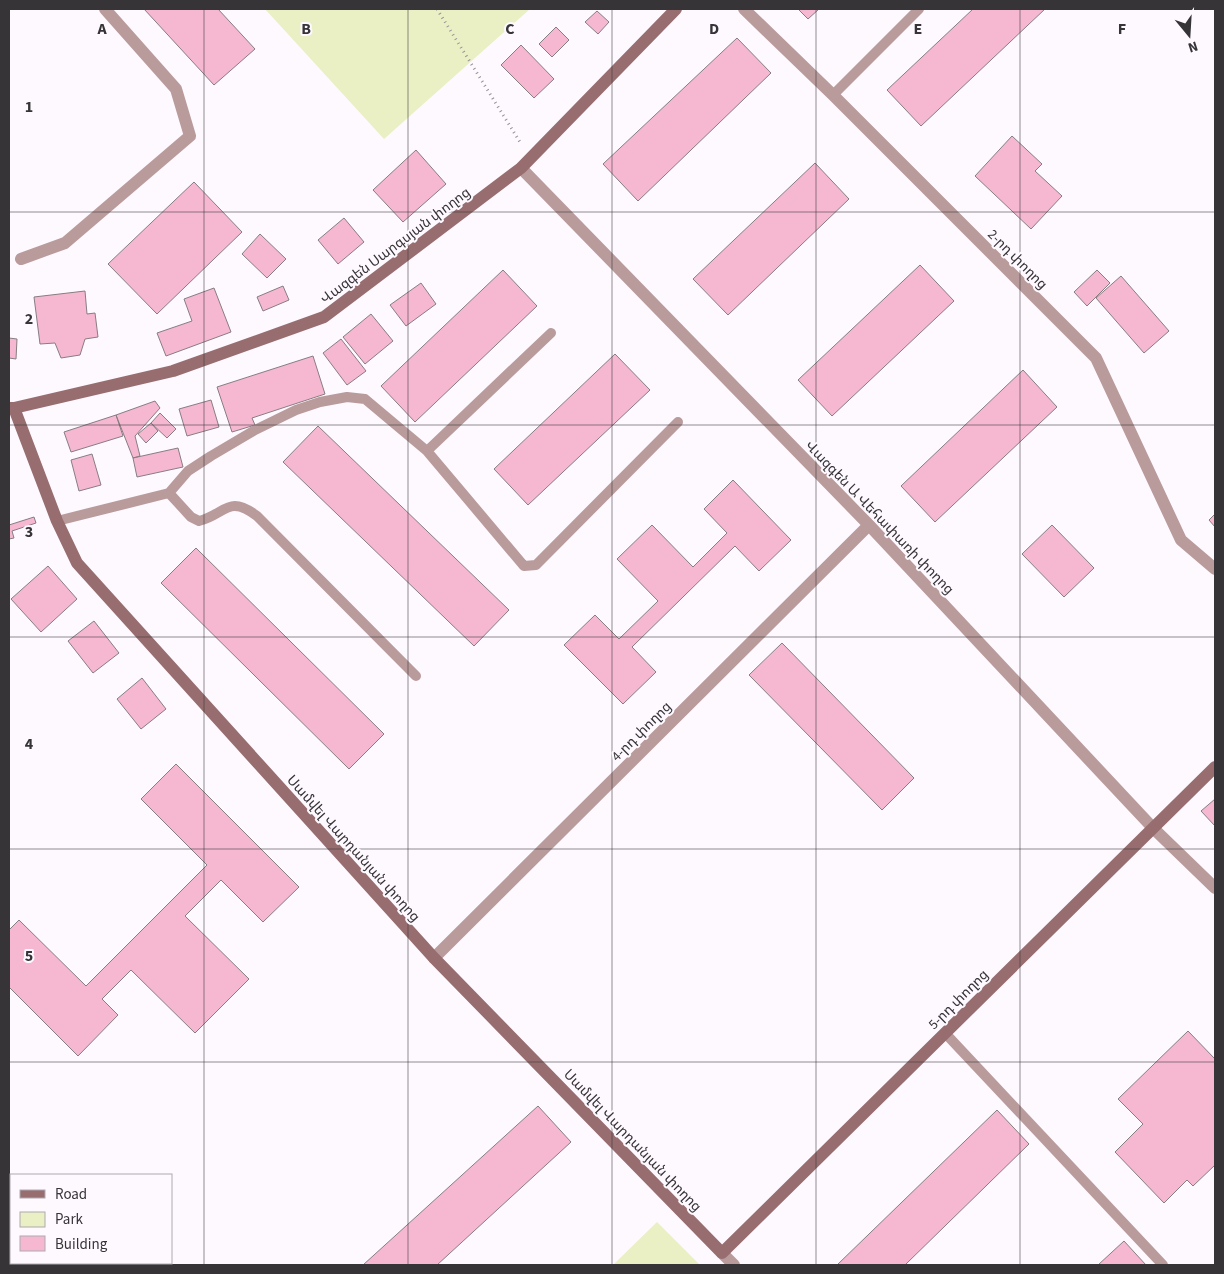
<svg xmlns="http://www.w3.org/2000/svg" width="1224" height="1274" font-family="'Source Sans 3','Noto Sans Armenian',sans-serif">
  <rect width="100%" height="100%" fill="#fdf9ff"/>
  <path fill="#eaefc4" d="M265 9H530L384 139Z
    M657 1222 700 1265H613Z"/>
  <path fill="#f6b8d1" stroke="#887d81" d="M144 9H218L255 49 214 85Z
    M798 9H819L808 19Z
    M973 9H1045L921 126 887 90Z
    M597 11 609 22 598 34 585 22Z
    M556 27 569 40 552 57 539 44Z
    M737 38 771 73 638 201 603 164Z
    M521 45 554 79 534 98 501 65Z
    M1012 136 1042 164 1035 171 1062 196 1031 229 975 176Z
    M416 150 446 184 403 222 373 190Z
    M815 163 849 199 728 315 693 279Z
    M194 182 242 232 157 314 108 264Z
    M344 218 364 242 338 264 318 240Z
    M260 234 286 259 267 278 242 254Z
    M920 265 954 301 832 416 798 380Z
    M503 270 537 306 415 422 381 386Z
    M1097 270 1110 283 1087 306 1074 292Z
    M1121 276 1169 331 1144 353 1096 298Z
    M421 283 436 304 406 326 390 305Z
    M283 286 289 300 263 311 257 297Z
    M214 288 231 332 166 356 157 333 192 321 184 299Z
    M85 291 87 314 95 313 98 337 85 339 80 355 61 358 55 343 40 344 34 297Z
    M371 314 393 341 365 364 343 337Z
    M9 338 17 339 16 359 9 358Z
    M341 339 366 371 347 385 323 353Z
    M615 354 650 390 528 505 494 469Z
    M313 356 325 394 252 418 255 425 232 432 217 387Z
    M1023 370 1057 407 935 522 901 486Z
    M211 400 219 427 187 436 179 409Z
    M155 401 160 408 135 436 140 456 133 458 116 415Z
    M160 413 176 429 167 438 151 423Z
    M116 415 123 436 71 452 64 432Z
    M151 423 158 431 146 443 138 434Z
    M318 426 509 610 474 646 283 462Z
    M178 448 183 467 137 477 133 458Z
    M92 454 101 485 79 491 71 460Z
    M733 480 791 540 759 571 735 546 632 647 656 672 623 704 564 645 595 615 619 639 658 601 617 559 652 525 693 567 727 533 704 509Z
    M1215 514V527L1209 520Z
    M34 517 36 523 12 531 14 538 9 539V525Z
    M1052 525 1094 568 1064 597 1022 554Z
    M196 548 384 734 349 769 161 583Z
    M48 566 77 599 41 632 11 599Z
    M94 621 119 653 93 673 68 641Z
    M782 643 914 778 882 810 749 675Z
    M142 678 166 709 141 729 117 699Z
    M176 764 299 887 263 922 221 880 185 916 249 979 195 1033 131 970 102 999 118 1015 78 1056 9 987V930L19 920 86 986 207 865 141 799Z
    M1215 799V826L1201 811Z
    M1188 1031 1215 1059V1165L1193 1186 1187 1180 1164 1203 1115 1152 1143 1124 1118 1099Z
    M538 1106 571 1142 437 1265H363Z
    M997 1110 1029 1144 905 1265H837Z
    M1124 1241 1146 1265H1098Z"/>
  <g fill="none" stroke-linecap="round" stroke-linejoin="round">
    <path stroke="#959297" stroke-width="3" stroke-dasharray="1 4" stroke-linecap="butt" d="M437 9 520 142"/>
    <path stroke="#b99b9c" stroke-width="10" d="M833 95 919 9
      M427 451 551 333
      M169 493 188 471 211 456 255 430 296 410 320 402 347 397 365 399 427 451 524 566 536 565 678 422
      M57 521 169 493 191 517 199 521C226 514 228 494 257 516L416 676
      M945 1033 1163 1265"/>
    <path stroke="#b99b9c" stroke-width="12" d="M744 9 833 95 1096 358 1181 540 1215 569
      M521 168 869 525 1153 828 1215 888
      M21 259 65 243 190 136 176 89 105 9
      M434 958 869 525
      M722 1253 734 1265"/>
    <path stroke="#976d70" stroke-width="12" d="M9 408H14L173 371 324 317 521 168 676 9
      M14 408 57 521 77 563 434 958 722 1253 1215 767"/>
  </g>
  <path fill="none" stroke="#373438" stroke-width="1" stroke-opacity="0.55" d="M204 9V1265M408 9V1265M612 9V1265M816 9V1265M1020 9V1265M9 212H1215M9 425H1215M9 637H1215M9 849H1215M9 1062H1215"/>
  <g text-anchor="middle" stroke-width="4" stroke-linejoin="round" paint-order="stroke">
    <g font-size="14" fill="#373438" stroke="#fdf9ff">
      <text transform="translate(395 245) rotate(-37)" y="5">Վազգեն Սարգսյան փողոց</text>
      <text transform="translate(1018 259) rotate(45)" y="5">2-րդ փողոց</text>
      <text transform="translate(880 517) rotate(46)" y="5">Վազգեն Ա Վեհափառի փողոց</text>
      <text transform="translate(641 731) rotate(-45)" y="5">4-րդ փողոց</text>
      <text transform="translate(354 848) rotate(48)" y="5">Սամվել Վարդանյան փողոց</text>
      <text transform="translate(958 999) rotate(-45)" y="5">5-րդ փողոց</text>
      <text transform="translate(633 1140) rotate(46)" y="5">Սամվել Վարդանյան փողոց</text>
    </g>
  </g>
  <g font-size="16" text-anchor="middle" font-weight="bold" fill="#373438" stroke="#fdf9ff" stroke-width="4" stroke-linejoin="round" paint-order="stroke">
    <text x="102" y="34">A</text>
    <text x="306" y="34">B</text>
    <text x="510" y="34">C</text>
    <text x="714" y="34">D</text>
    <text x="918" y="34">E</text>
    <text x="1122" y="34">F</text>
    <text x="29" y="112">1</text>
    <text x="29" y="324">2</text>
    <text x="29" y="537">3</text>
    <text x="29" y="749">4</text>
    <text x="29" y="961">5</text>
  </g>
  <rect width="1224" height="1274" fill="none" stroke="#373438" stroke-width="20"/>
  <rect x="10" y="1174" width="162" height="90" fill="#fdf9ff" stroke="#aeaaaf"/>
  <rect x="20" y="1190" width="25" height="8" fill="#976d70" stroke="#aeaaaf"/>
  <text x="55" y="1199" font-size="15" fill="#373438">Road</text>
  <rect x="20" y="1212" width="25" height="15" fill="#eaefc4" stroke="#aeaaaf"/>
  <text x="55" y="1224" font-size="15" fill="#373438">Park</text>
  <rect x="20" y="1236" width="25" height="15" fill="#f6b8d1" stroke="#aeaaaf"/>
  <text x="55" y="1249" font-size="15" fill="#373438">Building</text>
  <g transform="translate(1189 35) rotate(162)" stroke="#fdf9ff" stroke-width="4" paint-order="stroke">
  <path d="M0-4L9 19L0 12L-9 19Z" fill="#373438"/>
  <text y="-8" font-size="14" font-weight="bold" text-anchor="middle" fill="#373438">N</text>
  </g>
</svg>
